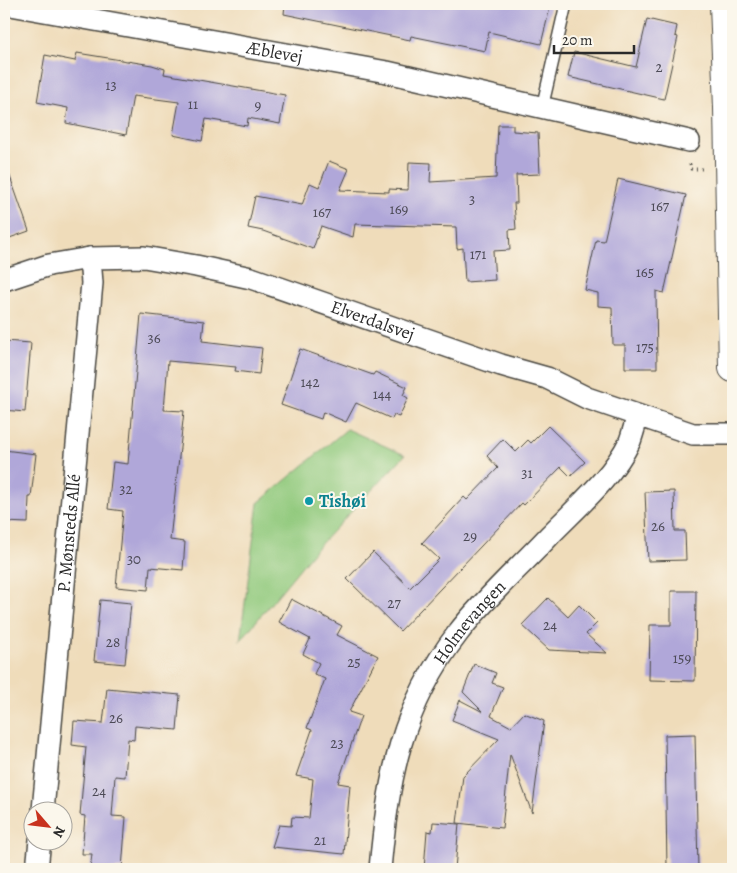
<svg xmlns="http://www.w3.org/2000/svg" width="737" height="873" font-family="Alegreya,serif">
  <rect width="100%" height="100%" fill="#fbf7ec"/>
  <filter id="ink" filterUnits="userSpaceOnUse"><feTurbulence type="fractalNoise" baseFrequency=".02" numOctaves="2"/><feDisplacementMap in="SourceGraphic" scale="10" xChannelSelector="R" yChannelSelector="G"/><feConvolveMatrix kernelMatrix="1 2 1 2 8 2 1 2 1" color-interpolation-filters="sRGB"/></filter>
  <filter id="wash" filterUnits="userSpaceOnUse"><feTurbulence type="fractalNoise" baseFrequency=".0096" numOctaves="4" result="noise"/><feDisplacementMap in="SourceGraphic" scale="20" xChannelSelector="R" yChannelSelector="G"/><feGaussianBlur stdDeviation="1.12" result="paint"/><feColorMatrix in="noise" values="0 0 0 0 0 0 0 0 0 0 0 0 0 0 0 0 0 1.4 0 .05"/><feComposite in="paint" operator="in"/></filter>
  <g filter="url(#wash)">
    <rect width="100%" height="100%" fill="#efdcba"/>
    <path fill="#90c97c" stroke="#5e7a54" d="M347 429 405 455 315 550 240 641 258 503Z"/>
    <g id="blocks">
      <path fill="#b0a7d9" d="M285 4H551L541 44 489 32 485 51 411 36 410 40 284 14Z
        M647 19 677 26 675 36 678 37 664 99 568 77 574 52 636 67Z
        M77 53 152 65 165 69 164 74 285 95 280 124 248 118 247 126 206 119 202 141 173 135 179 102 133 96 126 135 66 123 68 108 37 102 45 55 75 61Z
        M498 125H513V131L538 133 540 174 516 175 517 203H514L516 229 509 230 510 250 493 251 495 280 465 282 463 248 457 249 456 227 355 224 353 237 321 226 313 249 263 231 248 228 255 196 302 205 310 183 319 187 329 161 349 169 340 190 389 192V189L408 190 409 162 431 163 430 182 496 178Z
        M7 168 29 231 4 240V169Z
        M618 179 686 195 664 293 656 291 657 368H625V345H613L612 307 598 306V293L585 290 596 240 604 241Z
        M141 314 204 321 202 341 262 348 259 374 235 371 236 367 168 361 164 410 184 411 170 540 185 542 183 570 150 567 148 590 116 587 123 511 108 509 113 462 128 464Z
        M4 341 31 343 25 412 4 410Z
        M300 349 373 375 375 372 407 387 403 395 408 398 399 417 394 415 392 419 356 403 346 422 323 412 321 419 281 405Z
        M548 426 585 462 570 476 561 467 524 505 522 503 400 631 347 579 373 552 410 588 439 559 422 543 464 497 467 500 498 468 487 456 503 439 516 452 528 440 531 443Z
        M4 450 36 454 31 497H29L28 523 4 522Z
        M674 491 675 531H685L686 560 648 561 645 492Z
        M671 591H696L695 681 649 680 650 625H671Z
        M548 598 568 617 579 605 597 623 586 634 607 653 549 650 522 625Z
        M291 599 342 626 337 635 378 656 349 712 361 716 338 783 350 785 344 854 272 847 279 825 291 826 292 817 309 818 313 779 296 776 312 730 307 728 325 679 314 674 319 663 303 654 310 639 279 622Z
        M100 600 131 603 125 664 94 661Z
        M474 664 496 673 492 683 503 687 491 716 511 727 524 713 544 721 532 813 510 754 502 828 457 823 463 776 499 739 452 720 460 700 483 712 463 692Z
        M107 688 180 695 177 730 135 726 134 740 128 739 125 777 115 776 112 816 126 817 122 869H90L92 854H82L85 816 80 815 86 747 72 745 74 721 103 723Z
        M695 734 698 869H667L665 735Z
        M433 822 459 824 455 869H424L427 831 432 832Z"/>
    </g>
  </g>
  <g filter="url(#ink)">
    <use href="#blocks" fill-opacity="0" stroke="#484640" stroke-width="1"/>
    <g fill="none" stroke-linecap="round" stroke-linejoin="round">
      <g stroke="#484640" stroke-width="14">
        <path id="service" d="M542 108 566 4"/>
      </g>
      <g stroke="#484640" stroke-width="24">
        <g id="minor">
          <path id="s1" d="M5 4 387 72 689 141"/>
          <path id="s2" d="M4 280 49 265 90 258 144 257 196 266 251 278 501 365 547 378 587 398 693 434H733"/>
          <path id="s3" d="M43 810 92 283 90 258"/>
          <path d="M37 869 40 840"/>
          <path id="s4" d="M380 869C388 778 401 707 458 633 483 600 520 567 549 536 577 507 612 478 630 441 633 433 635 424 638 416"/>
        </g>
      </g>
      <g stroke="#484640" stroke-width="30">
        <path id="tertiary" d="M724 4 728 108 733 368"/>
      </g>
      <path stroke="#484640" stroke-width="3" stroke-dasharray="1 4" stroke-linecap="butt" d="M690 164 691 169H702
        M4 862 13 863"/>
      <use href="#service" stroke="#fff" stroke-width="11"/>
      <use href="#minor" stroke="#fff" stroke-width="21"/>
      <use href="#tertiary" stroke="#fff" stroke-width="28"/>
    </g>
  </g>
  <circle fill="#0f9aa8" stroke="#fbf7ec" stroke-width="2" cx="309" cy="501" r="5"/>
  <g text-anchor="middle" stroke-width="4" stroke-linejoin="round" paint-order="stroke">
    <g font-size="15" fill="#4c4a56">
      <text x="659" y="72">2</text>
      <text x="111" y="90">13</text>
      <text x="193" y="109">11</text>
      <text x="258" y="110">9</text>
      <text x="472" y="204">3</text>
      <text x="660" y="211">167</text>
      <text x="399" y="214">169</text>
      <text x="322" y="217">167</text>
      <text x="478" y="259">171</text>
      <text x="645" y="277">165</text>
      <text x="154" y="343">36</text>
      <text x="645" y="352">175</text>
      <text x="310" y="387">142</text>
      <text x="382" y="399">144</text>
      <text x="527" y="478">31</text>
      <text x="126" y="494">32</text>
      <text x="658" y="531">26</text>
      <text x="470" y="541">29</text>
      <text x="134" y="564">30</text>
      <text x="394" y="608">27</text>
      <text x="550" y="630">24</text>
      <text x="113" y="647">28</text>
      <text x="682" y="663">159</text>
      <text x="354" y="667">25</text>
      <text x="116" y="723">26</text>
      <text x="337" y="748">23</text>
      <text x="99" y="796">24</text>
      <text x="320" y="845">21</text>
    </g>
    <g font-size="18" fill="#2b2b2b" stroke="#fbf7ec">
      <text dy="6" stroke="none"><textPath href="#s1" startOffset="274">Æblevej</textPath></text>
      <text dy="6" stroke="none"><textPath href="#s2" startOffset="381">Elverdalsvej</textPath></text>
      <text dy="6" stroke="none"><textPath href="#s3" startOffset="278">P. Mønsteds Allé</textPath></text>
      <text dy="6" stroke="none"><textPath href="#s4" startOffset="268">Holmevangen</textPath></text>
    </g>
    <g font-size="18" font-weight="bold" fill="#0d838f" stroke="#fbf7ec" text-anchor="start">
      <text x="319" y="507">Tishøi</text>
    </g>
  </g>
  <rect width="737" height="873" fill="none" stroke="#fbf7ec" stroke-width="20"/>
  <g transform="translate(48 826) rotate(118)"><circle r="24" fill="#fbf7ec" stroke="#a8a59f"/>
  <path d="M0-4L9 19L0 12L-9 19Z" fill="#c8321e"/>
  <text y="-8" font-size="14" font-weight="bold" text-anchor="middle" fill="#2b2b2b">N</text>
  </g>
  <path d="M554 45v8h80v-8" fill="none" stroke="#2b2b2b" stroke-width="2.5"/>
  <text x="562" y="45" font-size="15" fill="#2b2b2b" stroke="#fbf7ec" stroke-width="4" paint-order="stroke">20 m</text>
</svg>
